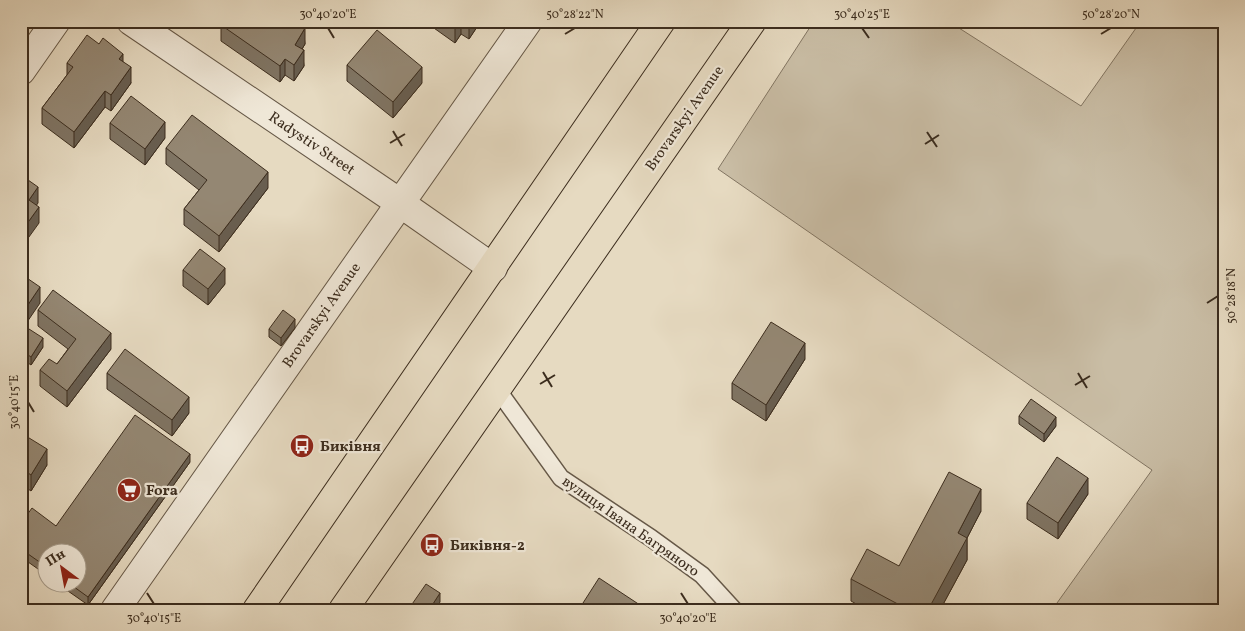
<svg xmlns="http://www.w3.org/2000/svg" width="1245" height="631" font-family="Vollkorn,serif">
  <rect width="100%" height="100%" fill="#e6dac1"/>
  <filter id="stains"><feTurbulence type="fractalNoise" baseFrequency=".004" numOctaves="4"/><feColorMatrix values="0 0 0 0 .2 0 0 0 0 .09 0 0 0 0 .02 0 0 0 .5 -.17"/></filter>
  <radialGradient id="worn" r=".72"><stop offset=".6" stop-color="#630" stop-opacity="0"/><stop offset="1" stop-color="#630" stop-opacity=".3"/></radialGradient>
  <path fill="#c9bda5" stroke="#827562" d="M814 21H948L1081 106 1141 21H1224V610H1052L1152 470 718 169Z"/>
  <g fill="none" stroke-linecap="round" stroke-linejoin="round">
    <g stroke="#665847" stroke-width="19">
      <path id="service" d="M497 389 561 478 651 538 702 575 734 610"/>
    </g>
    <g stroke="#665847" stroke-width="30">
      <path id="minor" d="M131 21 400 203 493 268
        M21 71 56 21
        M115 610 528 21"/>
    </g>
    <g stroke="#3c2d1e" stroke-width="30">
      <path id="trunk" d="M257 610 661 21
        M343 610 752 21"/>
    </g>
    <use href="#service" stroke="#efe7d7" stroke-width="16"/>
    <use href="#minor" stroke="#efe7d7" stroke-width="28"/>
    <use href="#trunk" stroke="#e6dac1" stroke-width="28"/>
  </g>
  <path fill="#7f7463" stroke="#3c2d1e" d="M224 21H306L303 26 305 44 302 49 304 66 294 81 285 75 280 82 221 41V25Z
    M424 21H481L469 39 461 34 455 43Z
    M123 62 131 83 111 111 105 107 74 148 42 124V108L67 75V63Z
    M347 65 422 83 393 118 347 81Z
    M110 123 165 138 145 165 110 139Z
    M166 148 268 188 219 252 184 225V209L199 190 166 164Z
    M183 270 225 284 208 305 183 286Z
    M38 310 111 349 67 407 40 386V370L57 364 68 349 38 326Z
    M295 328 281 346 269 337V329Z
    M21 340 43 347 31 365 21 358Z
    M805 359 766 421 732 399V383Z
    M107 373 189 413 172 436 107 389Z
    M1019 416 1056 426 1044 442 1019 424Z
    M21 433 47 465 31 491 21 484Z
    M190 462 88 605 58 584H78L48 554V576L21 557V523L56 526Z
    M1088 494 1058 539 1027 519V503Z
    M981 511 967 538V560L940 610H867L851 601V579L899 566Z
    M583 603 646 610H583Z"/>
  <path fill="#685e50" stroke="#3c2d1e" d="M295 21H306L295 37Z
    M459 21H461V34L455 43V27Z
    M470 21H481L469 39V23Z
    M305 28V44L295 61V45Z
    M304 50V66L294 81V65Z
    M123 54V70L119 59Z
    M285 59V75L280 82V66Z
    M131 67V83L111 111V95Z
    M422 67V83L393 118V102Z
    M105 91V107L74 148V132Z
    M165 122V138L145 165V149Z
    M268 172V188L219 252V236Z
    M38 187V203L29 216V200Z
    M39 207V223L21 248V232Z
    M225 268V284L208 305V289Z
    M40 287V303L21 331V315Z
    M295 319V328L281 346V338Z
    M111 333V349L67 407V391Z
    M43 338V347L31 365V357Z
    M805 343V359L766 421V405Z
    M22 396V412L21 414V398Z
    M189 397V413L172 436V420Z
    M1056 417V426L1044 442V434Z
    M47 449V465L31 491V475Z
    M190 454V462L88 605V597Z
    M1088 478V494L1058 539V523Z
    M981 489V511L967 538V560L940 610H928L958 533Z
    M440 593V602L435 610H429Z"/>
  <path fill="#948773" stroke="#3c2d1e" d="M224 21H295L305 28 295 45 304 50 294 65 285 59 280 66 221 25Z
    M447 21H459L455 27Z
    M377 30 422 67 393 102 347 65Z
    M87 35 99 44 103 38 123 54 119 59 131 67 111 95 105 91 74 132 42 108 73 67 67 63Z
    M131 96 165 122 145 149 110 123Z
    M192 115 268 172 219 236 184 209 207 180 166 148Z
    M21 175 38 187 29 200 39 207 21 232Z
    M200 249 225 268 208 289 183 270Z
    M21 274 40 287 21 315Z
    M53 290 111 333 67 391 40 370 49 359 57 364 76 339 38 310Z
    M283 310 295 319 281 338 269 329Z
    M771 322 805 343 766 405 732 383Z
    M29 329 43 338 31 357 21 350V340Z
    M125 349 189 397 172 420 107 373Z
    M1031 399 1056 417 1044 434 1019 416Z
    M135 415 190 454 88 597 70 584H78V554H48V568L21 549V523L32 508 56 526Z
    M21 433 47 449 31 475 21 468Z
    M1057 457 1088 478 1058 523 1027 503Z
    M949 472 981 489 958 533 967 538 928 610H909L851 579 867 549 899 566Z
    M599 578 646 609 645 610H594L583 603Z
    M426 584 440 593 429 610H408Z"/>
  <path fill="none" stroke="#3c2d1e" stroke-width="2" d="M328 28 334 38M862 28 869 38M565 34 575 28M1101 34 1111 28M393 131 402 146M927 132 937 147M390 143 405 134M925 144 939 135M1207 303 1218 296M543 372 552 387M1078 373 1087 388M540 384 555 375M1075 385 1090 376M28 402 34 412M147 593 154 604M681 593 688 604"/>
  <defs>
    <g id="bus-disc" transform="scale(1.25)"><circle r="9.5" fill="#8f2418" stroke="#efe7d7"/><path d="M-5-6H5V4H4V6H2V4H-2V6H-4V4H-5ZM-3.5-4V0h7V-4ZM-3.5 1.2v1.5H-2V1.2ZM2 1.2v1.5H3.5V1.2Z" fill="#fff"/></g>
    <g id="supermarket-disc" transform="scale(1.25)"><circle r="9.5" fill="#8f2418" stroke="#efe7d7"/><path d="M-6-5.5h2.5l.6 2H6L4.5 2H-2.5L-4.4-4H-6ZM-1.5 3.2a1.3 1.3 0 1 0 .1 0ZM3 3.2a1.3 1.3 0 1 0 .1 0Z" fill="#fff"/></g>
  </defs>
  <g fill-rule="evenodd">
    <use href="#bus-disc" x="302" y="446"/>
    <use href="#supermarket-disc" x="129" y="490"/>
    <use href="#bus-disc" x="432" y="545"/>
  </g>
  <g text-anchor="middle" stroke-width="4.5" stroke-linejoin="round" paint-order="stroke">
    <g font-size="15" fill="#3c2d1e" stroke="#efe7d7">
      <text transform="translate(684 118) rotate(-55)" y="5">Brovarskyi Avenue</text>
      <text transform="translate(312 143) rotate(34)" y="5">Radystiv Street</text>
      <text transform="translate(321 315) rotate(-55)" y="5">Brovarskyi Avenue</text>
      <text transform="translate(631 526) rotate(35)" y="5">вулиця Івана Багряного</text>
    </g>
    <g font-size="15" font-weight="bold" fill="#3c2d1e" stroke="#efe7d7" text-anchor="start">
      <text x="320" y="451">Бикiвня</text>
      <text x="146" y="495">Fora</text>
      <text x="450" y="550">Бикiвня-2</text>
    </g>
  </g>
  <rect width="1245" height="631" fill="none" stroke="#e6dac1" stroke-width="55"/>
  <g transform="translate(62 568) rotate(328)"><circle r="24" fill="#efe7d7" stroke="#a79d8d"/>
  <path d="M0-4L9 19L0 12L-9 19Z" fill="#8f2418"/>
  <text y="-8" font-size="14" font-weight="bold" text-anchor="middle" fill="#3c2d1e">Пн</text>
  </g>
  <rect x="28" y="28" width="1190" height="576" fill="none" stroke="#3c2d1e" stroke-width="2"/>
  <g font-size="12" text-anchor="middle" fill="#3c2d1e">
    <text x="328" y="18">30°40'20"E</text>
    <text x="575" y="18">50°28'22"N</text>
    <text x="862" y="18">30°40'25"E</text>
    <text x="1111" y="18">50°28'20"N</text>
    <text transform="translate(1231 296) rotate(-90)" y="4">50°28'18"N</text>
    <text transform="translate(14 402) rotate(-90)" y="4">30°40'15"E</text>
    <text x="154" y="622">30°40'15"E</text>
    <text x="688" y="622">30°40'20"E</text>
  </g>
  <rect width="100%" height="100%" filter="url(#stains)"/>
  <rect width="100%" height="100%" fill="url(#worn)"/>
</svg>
